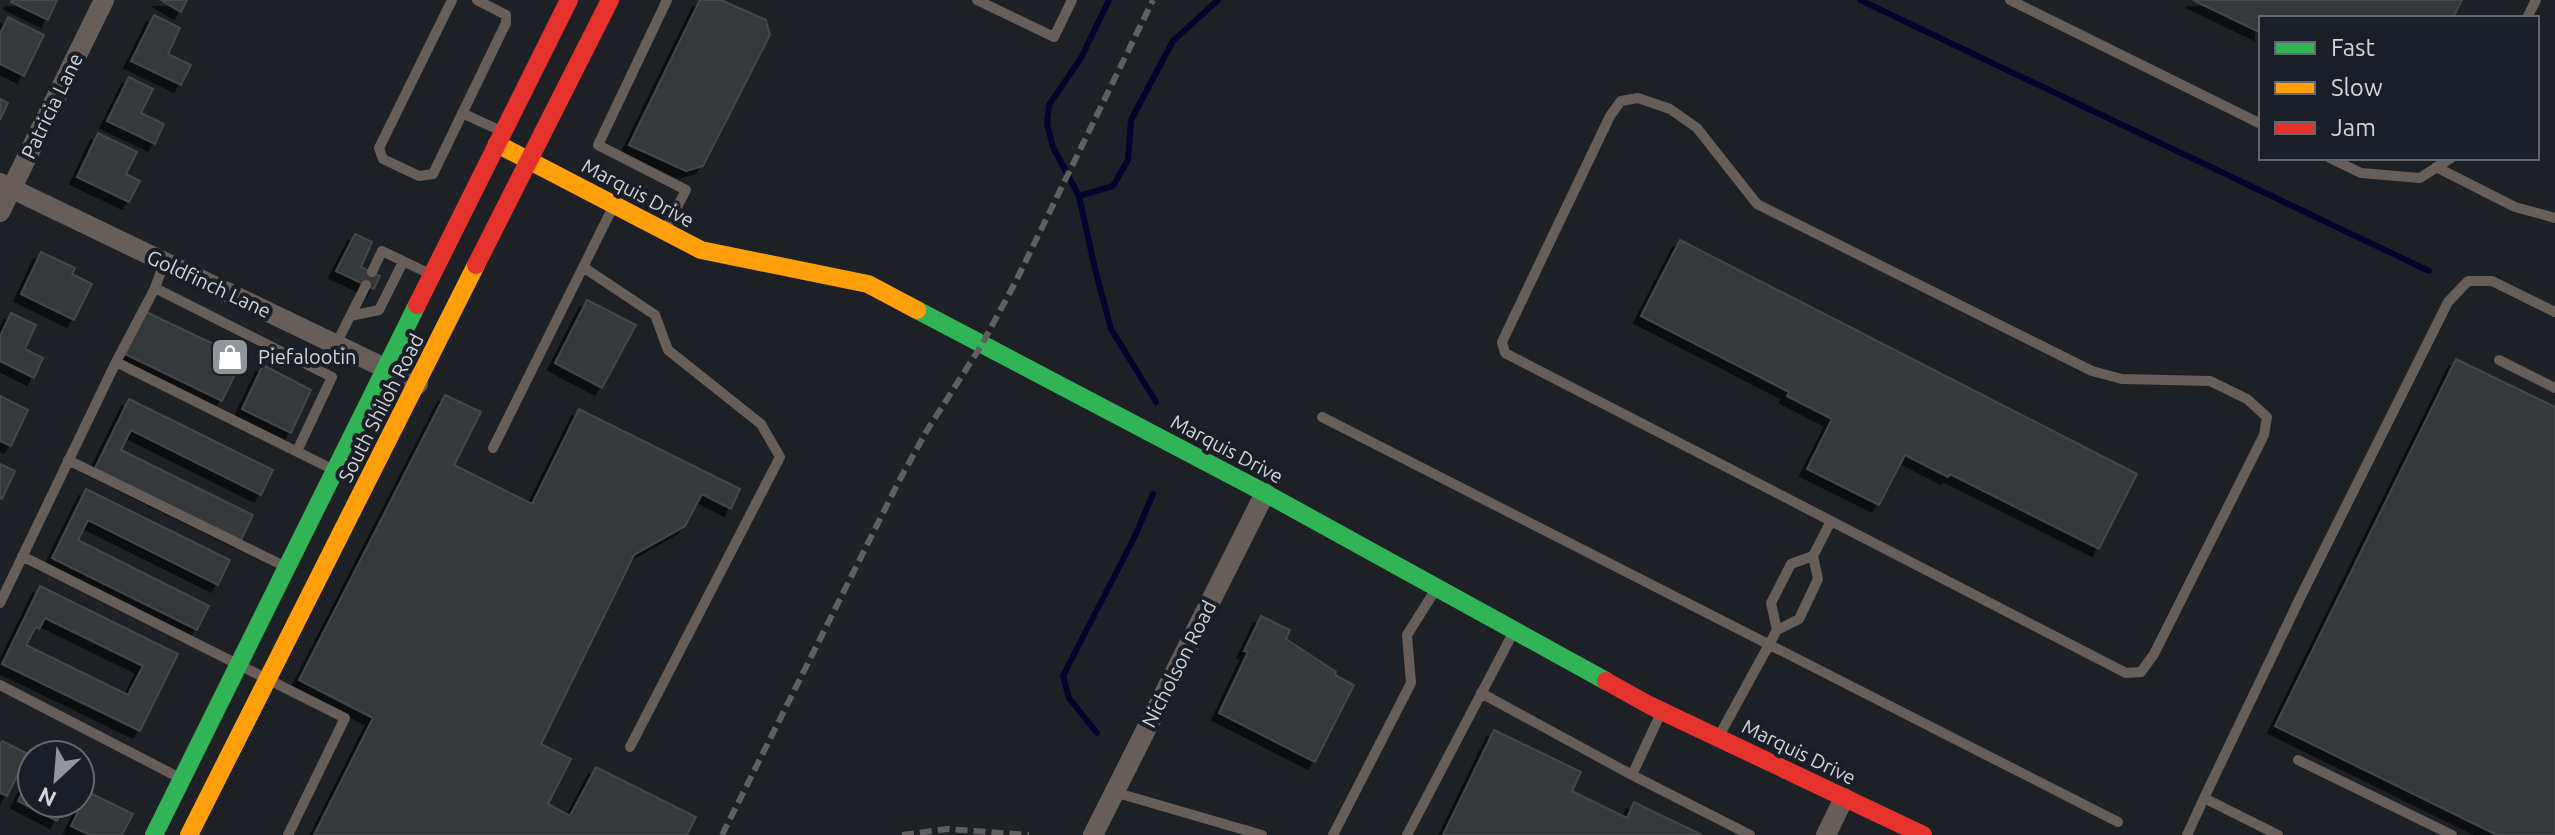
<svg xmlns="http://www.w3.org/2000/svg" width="2555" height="835" font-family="Ubuntu,sans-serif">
  <defs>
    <filter id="shadow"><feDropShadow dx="-7" dy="7" stdDeviation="0" flood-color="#0009"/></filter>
  </defs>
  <rect width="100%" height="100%" fill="#1d2024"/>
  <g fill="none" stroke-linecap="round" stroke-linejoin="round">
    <path stroke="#03042c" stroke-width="6" d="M1109 0 1081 58 1049 105 1047 124 1053 147 1079 196 1095 269 1111 329 1156 402
      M1860 0 2429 271
      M1079 196 1113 186 1128 160 1131 120 1173 41 1218 0
      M1097 733 1069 698 1063 676 1136 534 1153 494"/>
  </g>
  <path fill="#35373a" stroke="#424649" stroke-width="2" fill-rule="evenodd" filter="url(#shadow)" d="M12 0H57L48 20 11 2Z
    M161 0H187L181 12Z
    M700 0H721L766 20 770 35 703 166 686 171 629 145Z
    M2193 0H2462L2453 18H2261V33Z
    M154 15 180 28 168 54 191 65 181 85 131 61Z
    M8 17 44 35 24 76 0 64V34Z
    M129 77 153 89 141 113 164 124 155 144 107 121Z
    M0 99 8 103 0 120Z
    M98 133 137 152 126 174 140 181 129 202 77 177Z
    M355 234 372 242 361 267 380 276 374 289 336 271Z
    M1680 240 2137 474 2099 549 1950 474 1948 477 1905 455 1879 505 1807 469 1832 419 1787 396 1789 392 1641 316Z
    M41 252 75 268 72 274 92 284 74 320 21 294Z
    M587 300 636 325 602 388 555 363Z
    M146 312 243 358 222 401 125 354Z
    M11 313 36 325 25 349 43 358 34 378 0 361V336Z
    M2456 359 2555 407V835H2497L2275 726Z
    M263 365 311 390 291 433 242 409Z
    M445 395 481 412 454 465 532 504 579 409 740 489 731 509 702 494 685 526 634 555 541 744 571 759 548 804 570 816 596 767 696 817 687 835H314L373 718 299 680Z
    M0 396 28 410 11 446 0 441Z
    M129 399 273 470 261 495 131 430 121 450 253 515 241 540 95 468Z
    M0 464 15 471 2 499 0 498Z
    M86 489 230 560 218 585 88 520 78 540 209 606 197 630 52 558Z
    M40 586 178 654 140 731 2 664ZM45 618 143 666 128 695 26 645 36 627 39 629Z
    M1261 616 1290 630 1286 639 1336 672 1335 675 1354 685 1315 762 1219 713 1248 652 1244 651Z
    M1494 730 1581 772 1572 791 1627 818 1634 802 1702 835H1443Z
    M2 741 28 754 7 796 0 793V745Z
    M32 772V803H66L57 821 18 801Z
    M88 792 133 814 122 835H90L71 826Z"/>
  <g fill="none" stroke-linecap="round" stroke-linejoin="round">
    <path stroke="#675d59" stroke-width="10" d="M452 0 379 148 383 159 419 176 433 174 506 23V15L477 0
      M977 0 1054 37 1072 0
      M2010 0 2261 124
      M2527 18 2536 0
      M1638 98 1670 109 1697 128 1757 204 2092 371 2122 379 2210 381 2247 399 2267 417 2264 435 2154 654 2141 672 2126 673 1505 353 1502 342 1610 116 1621 101Z
      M462 113 501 131
      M2330 158 2361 173 2420 178 2451 158
      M2436 167 2515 207 2555 218
      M665 230 686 190 598 145 667 0
      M583 267 655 315 668 350 761 424 780 457 630 747
      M372 272 382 251 430 274
      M155 288 164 263
      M350 316 379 310 403 262
      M336 344 366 285
      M2499 360 2555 388
      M116 362 155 288 332 377 297 451
      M1322 417 2118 822
      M493 448 613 207
      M68 460 284 566
      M22 556 345 718 288 835
      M0 603 116 362 334 470
      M1777 630 1799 619 1818 579 1813 556 1831 521
      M0 685 180 778
      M1481 693 1632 775
      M1660 715 1632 775 1750 835
      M1719 736 1777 630 1771 603 1791 564 1813 556
      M2298 760 2452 835
      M1114 792 1262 835
      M1333 835 1411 683 1407 635 1434 592
      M1407 835 1512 635
      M2187 835 2204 798
      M2278 835 2204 798 2300 598 2448 302 2468 281H2492L2555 312"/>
    <path stroke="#675d59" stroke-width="20" d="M0 183 418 384
      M0 212 104 0
      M1093 835 1265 493
      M1826 835 1844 798"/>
    <path stroke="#30b455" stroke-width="18" d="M917 310 1265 493 1606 681
      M154 835 417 305"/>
    <path stroke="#ff9f0a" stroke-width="18" d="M497 144 701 250 868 284 917 310
      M189 835 476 265"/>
    <path stroke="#e5322d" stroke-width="18" d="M476 265 610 0
      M417 305 569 0
      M1606 681 1649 705 1923 835"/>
    <path stroke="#615e5f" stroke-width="6" stroke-dasharray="12 6" stroke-linecap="butt" d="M722 835 899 481 926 432 981 346 1015 283 1153 0
      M902 835 947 829 1029 835"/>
  </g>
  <defs>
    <g id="shop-square" transform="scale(2)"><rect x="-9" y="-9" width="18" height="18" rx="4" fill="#92969a" stroke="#1a1f27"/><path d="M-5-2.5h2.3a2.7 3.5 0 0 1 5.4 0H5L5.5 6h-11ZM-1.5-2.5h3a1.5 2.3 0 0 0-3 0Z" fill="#fff"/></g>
  </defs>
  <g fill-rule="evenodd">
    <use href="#shop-square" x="230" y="357"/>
  </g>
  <g text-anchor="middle" stroke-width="8" stroke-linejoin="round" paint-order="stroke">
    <g font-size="20" fill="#d1d5da" stroke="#1a1f27">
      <text transform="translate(52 106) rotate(-64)" y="7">Patricia Lane</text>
      <text transform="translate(638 193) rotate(28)" y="7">Marquis Drive</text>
      <text transform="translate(209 284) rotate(25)" y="7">Goldfinch Lane</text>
      <text transform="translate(381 408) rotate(-63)" y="7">South Shiloh Road</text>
      <text transform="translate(1227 449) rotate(28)" y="7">Marquis Drive</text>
      <text transform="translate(1179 664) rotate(-63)" y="7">Nicholson Road</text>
      <text transform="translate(1799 752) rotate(26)" y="7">Marquis Drive</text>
    </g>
    <g font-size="20" fill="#d1d5da" stroke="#1a1f27" text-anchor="start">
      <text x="258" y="364">Piefalootin</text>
    </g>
  </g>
  <rect x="2259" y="16" width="280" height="144" fill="#1a1f27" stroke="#63686f" stroke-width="2"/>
  <rect x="2275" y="42" width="40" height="12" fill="#30b455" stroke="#63686f" stroke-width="2"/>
  <text x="2331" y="56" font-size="24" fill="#d1d5da">Fast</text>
  <rect x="2275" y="82" width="40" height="12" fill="#ff9f0a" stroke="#63686f" stroke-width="2"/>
  <text x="2331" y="96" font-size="24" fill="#d1d5da">Slow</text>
  <rect x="2275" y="122" width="40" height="12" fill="#e5322d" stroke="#63686f" stroke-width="2"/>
  <text x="2331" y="136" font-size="24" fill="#d1d5da">Jam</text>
  <g transform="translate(56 779) rotate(206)"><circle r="38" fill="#1a1f27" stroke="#63686f" stroke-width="2"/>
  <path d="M0-6L14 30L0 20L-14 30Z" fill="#92969a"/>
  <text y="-12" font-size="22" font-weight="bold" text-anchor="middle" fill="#d1d5da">N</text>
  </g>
</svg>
